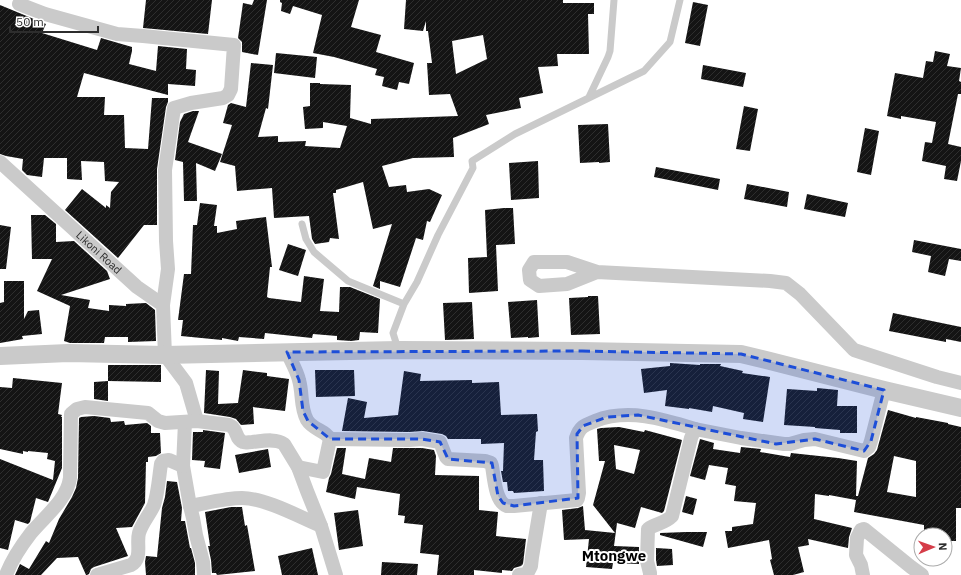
<svg xmlns="http://www.w3.org/2000/svg" width="961" height="575" font-family="'IBM Plex Sans',sans-serif">
  <defs>
    <pattern id="building-hatch" width="6" height="6" patternUnits="userSpaceOnUse"><rect width="6" height="6" fill="#141414"/><path d="M-1 1l2-2M0 6l6-6M5 7l2-2" fill="none" stroke="#2e2e2e"/></pattern>
  </defs>
  <rect width="100%" height="100%" fill="#fff"/>
  <path fill="url(#building-hatch)" fill-rule="evenodd" d="M146 0H212L208 34 143 28Z
    M254 0H267L258 55 242 52V42L238 38 243 3 252 5Z
    M280 0H359L351 27 381 35 376 52 414 63 409 84 399 82 397 90 382 86 384 77 375 75 377 69 334 57 313 53 322 15 293 6 290 14 281 11 282 3 280 2Z
    M406 0H563V3H594V14H588L589 54H557L558 66 538 67 543 93 519 98 521 108 486 115 489 124 453 138 454 157 413 158 382 166 389 187 406 185 407 192 429 189 442 195 430 222 427 221 423 240 416 238 400 287 380 281V289L373 286 392 224 373 229 363 182 336 190V193H333L339 239 330 238 329 242 315 244 312 239 309 216 274 218 272 188 237 191 235 166 220 162 232 125 223 123 228 105 231 103 246 107 251 63 273 65 268 109 266 108 258 137 278 136V142L306 141 305 146 340 148 347 126 323 122V128L305 129 303 107 310 106V83H320V84L351 85 350 118 371 124V119L458 116 450 94 429 95 427 63H432L428 31H426V21L423 31 404 29ZM483 35 487 59 456 74 452 41Z
    M693 2 708 5 700 46 685 43Z
    M0 5 46 24 42 33 97 50 101 38 132 47V51L129 64 156 71 158 46 187 49 186 69 196 70 195 86 168 84V95L84 73 77 97H105L104 115H124L125 148 148 149 152 98H168V102L166 107 157 169V225H144L118 258 65 210 82 189 106 208V205L110 208 111 192 119 182 105 181 104 162 81 161 82 180 67 179V158H44L42 177 27 175 22 170 23 159 6 156 0 154Z
    M935 51 950 54 947 66 961 68 959 81 961 82V94H958L948 144 961 147V161L957 181 944 179 946 166 922 161 925 142 932 143 936 122 901 116V119L887 116 895 73 923 78 926 61 933 62Z
    M276 53 317 57 315 78 274 73Z
    M703 65 746 73 743 87 701 79Z
    M744 106 758 109 750 151 736 149Z
    M193 111H199L188 142 222 154 215 171 196 163 197 201H184L183 162 175 160 180 122 184 114Z
    M608 124 610 162 599 163V162L580 163 578 125Z
    M865 128 879 131 871 175 857 172Z
    M538 161 539 198 511 200 509 163Z
    M656 167 720 179 718 190 654 177Z
    M747 184 789 192 787 207 744 199Z
    M807 194 848 203 845 217 804 209Z
    M200 203 217 205 214 226H217V233L237 229 236 221 266 217 272 267H270L267 297 269 298 301 302 304 276 324 279 320 311 339 312 340 287H350L380 299 378 333 360 332 359 340 351 341 337 340V336L313 334 312 338 265 333 264 339 239 337 238 341 222 338V340L181 336 183 320H178L184 274H191L193 225H197Z
    M504 208H513L515 244 496 245 498 291 469 293 468 258 487 257 485 210Z
    M31 215H45L56 224V242L74 241 107 271 110 279 61 295 90 300 88 308 109 311V305L126 306V304L146 303 155 310 156 341 128 342V337H105L104 343H70L64 341 70 306 37 291 52 259H32Z
    M0 225 11 227 6 269H0Z
    M914 240 961 249V261L949 259 945 276 928 272 931 256 912 252Z
    M288 244 306 250 298 276 279 270Z
    M4 281H24V319L28 311 39 310 42 334 22 336 23 339 0 343V303L4 302Z
    M588 296H598L600 334 571 335 569 298 588 297Z
    M537 300 539 337 528 338V337L511 338 508 302Z
    M472 302 474 339 445 340 443 303Z
    M893 313 961 327V342L946 339V342L889 331Z
    M670 363 700 365V364H721L720 366 743 371 742 373 770 377 763 422 743 419 744 413 713 406 712 412 689 408V409L665 406 667 390 644 393 641 369 670 366Z
    M108 365H161V382L108 381Z
    M206 370 219 371 218 404 238 403 243 370 267 373V376L289 379 285 411 253 407 254 424 241 425 236 419 230 417 204 413Z
    M315 370H354L355 396 316 397Z
    M404 371 421 374 420 381 472 380V383L499 382 501 415 537 414 538 431 536 432 534 460H543L544 491 514 493 513 491H508L507 482H503L501 471H503L504 443 481 444V439H448L446 436 442 434 423 431 409 432 342 431 348 398 367 402 364 418 398 415Z
    M13 378 62 383 58 414 62 415 61 417H62V468L48 502 36 498 30 522 28 524 15 520 8 550 0 548V459L53 480 55 461 47 459 48 453 28 451V452L23 451V454L0 449V387L12 388Z
    M108 381V401L94 399V382Z
    M817 388 838 390 837 406H857V433H840V430L815 428V427L784 425 787 389 817 391Z
    M888 410 916 418V417L948 423V424L961 427V508H956V541H945V535H924V525L854 512 856 500 829 495V496L815 494 814 519 852 528 849 537 848 548 808 539 809 545 798 547 804 572 793 575H774L770 560 772 559 769 540 728 548 725 531H732V527L753 524 756 503 734 501 736 486 725 484 728 468 709 465 705 480 690 476 700 439 714 443 713 449 740 453 741 447 761 449 760 452 790 457 791 453 838 458 857 461 856 496H858L868 458 874 454 877 450ZM894 456 916 461V497L887 492Z
    M94 416 110 418 111 422 124 421 125 425 147 423 151 426V433H160L161 453 156 456 148 457V462H146L145 503 132 527 116 528 128 556 94 567 91 569 89 574 87 575H86L78 557 57 558 41 575H15L20 564 29 569 46 541 49 543 59 519 72 497 76 488 78 478 79 418 81 417Z
    M619 427 644 432 645 430 682 440 664 511 662 513 641 507 635 528 617 523 614 546 639 547V564L613 563 612 569 586 567 589 539 564 540 562 510 578 508 583 506 585 530 615 533 593 505 605 461H599L597 429 601 428ZM614 445 640 450 634 474 616 469Z
    M203 430 225 433 220 469 204 467 205 461 192 460 193 432H203Z
    M337 448H346L342 474 365 479 369 458 391 462 393 448H422L434 450 436 456 435 475 479 476V510L498 512 496 536 526 539 523 564 521 566 514 568 512 571 502 570V573L474 570V575H437L439 555 420 553 423 525 404 523 405 516 398 515 400 494 357 487 355 499 326 492 329 478 331 474Z
    M268 449 271 467 239 473 235 455Z
    M167 481 177 482 182 508 181 521H185L190 548H191L195 563V575H146L145 562 146 556 157 557 162 508 165 497Z
    M686 496 697 499 693 515 682 512Z
    M231 507H242L245 526 247 525 255 571 217 575 216 573H212L211 560 208 546H210L205 512Z
    M358 510 363 546 339 550 334 513Z
    M686 532H707L703 547 660 535V533Z
    M312 548 318 575H282L278 556Z
    M656 548 672 549 673 565 657 566 656 560Z
    M382 562 418 564 417 575H381Z"/>
  <g fill="none" stroke-linecap="round" stroke-linejoin="round">
    <path stroke="#cacaca" stroke-width="7" d="M589 97 608 57 610 51 614 0
      M302 224 306 239 314 252 348 281 404 304
      M398 349 393 333 404 304 417 282 438 235 473 168 472 161 515 134 644 71 670 42 680 0"/>
    <g stroke="#cacaca" stroke-width="14">
      <path d="M19 4 45 14 117 34 143 36 234 45 231 89 228 95 223 98 191 103 174 108 165 170 166 241 168 269 163 305"/>
      <path id="s1" d="M0 162 137 287 163 305 165 355 186 383 197 421"/>
      <path d="M597 272 567 284 539 286 530 280 529 270 534 262H567L597 272 770 281 786 283 800 294 854 350 937 377 961 383"/>
      <path d="M287 352C291 361 297 371 299 380 303 394 300 407 307 420 313 430 325 430 330 439L323 472 298 467"/>
      <path d="M185 422 183 466 190 506 193 518 196 535 203 562 204 575"/>
      <path d="M330 439 409 440 422 439 440 442 446 457 448 459 485 461 491 463 492 466C494 477 495 502 507 506 509 506 512 506 514 506L577 500 578 498 579 493 576 438C580 426 585 425 595 421 628 408 663 419 695 429"/>
      <path d="M190 506C207 503 226 498 242 498 265 498 300 517 321 526"/>
      <path d="M6 575C12 559 21 546 31 533 45 516 67 500 70 478L71 414 77 409 85 407 148 413 158 421 165 423 197 421 229 425C239 429 234 439 243 442 245 443 249 442 252 442 262 441 276 438 284 444L298 467 307 491 321 526 336 575"/>
      <path d="M97 575 131 565C143 558 136 544 139 533 142 523 150 514 154 505 158 493 159 477 161 464L163 461 169 460 183 466"/>
      <path d="M519 575 527 574 531 566 532 557 541 503"/>
      <path d="M650 575V573L647 561 648 529C656 523 664 524 672 516L691 438 695 429 741 438 784 444H790L804 440 815 439 864 451 869 447 871 441 884 390"/>
      <path d="M863 575 861 565 856 555 857 538 861 530 864 529 911 567 922 575"/>
    </g>
    <path stroke="#cacaca" stroke-width="18" d="M0 356 68 353 165 355 398 350 582 351 741 354 770 361 884 390 961 408"/>
  </g>
  <path fill="#1d4ed8" fill-opacity="0.2" stroke="#1d4ed8" stroke-width="3" stroke-dasharray="8 5" stroke-linejoin="round" d="M582 351 741 354 884 390 871 441 864 451 815 439 776 444 638 415 607 417 583 426 577 434 578 498 514 506 503 503 498 496 492 463 448 459 440 442 422 439H330L308 421 303 411 299 380 287 352Z"/>
  <g text-anchor="middle" stroke-width="4" stroke-linejoin="round" paint-order="stroke">
    <g font-size="11" fill="#2d2d2d" stroke="#fff">
      <text dy="4" stroke="none"><textPath href="#s1" startOffset="134">Likoni Road</textPath></text>
    </g>
    <g font-size="15" font-weight="bold" fill="#000" stroke="#fff">
      <text x="614" y="561">Mtongwe</text>
    </g>
  </g>
  <g transform="translate(933 547) rotate(88)"><circle r="19" fill="#ffffff" stroke="#ababab"/>
  <path d="M0-3L7 15L0 10L-7 15Z" fill="#d53d49"/>
  <text y="-6" font-size="11" font-weight="bold" text-anchor="middle" fill="#2d2d2d">N</text>
  </g>
  <path d="M10 26v6h88v-6" fill="none" stroke="#2d2d2d" stroke-width="2"/>
  <text x="16" y="26" font-size="12" fill="#2d2d2d" stroke="#ffffff" stroke-width="3" paint-order="stroke">50 m</text>
</svg>
